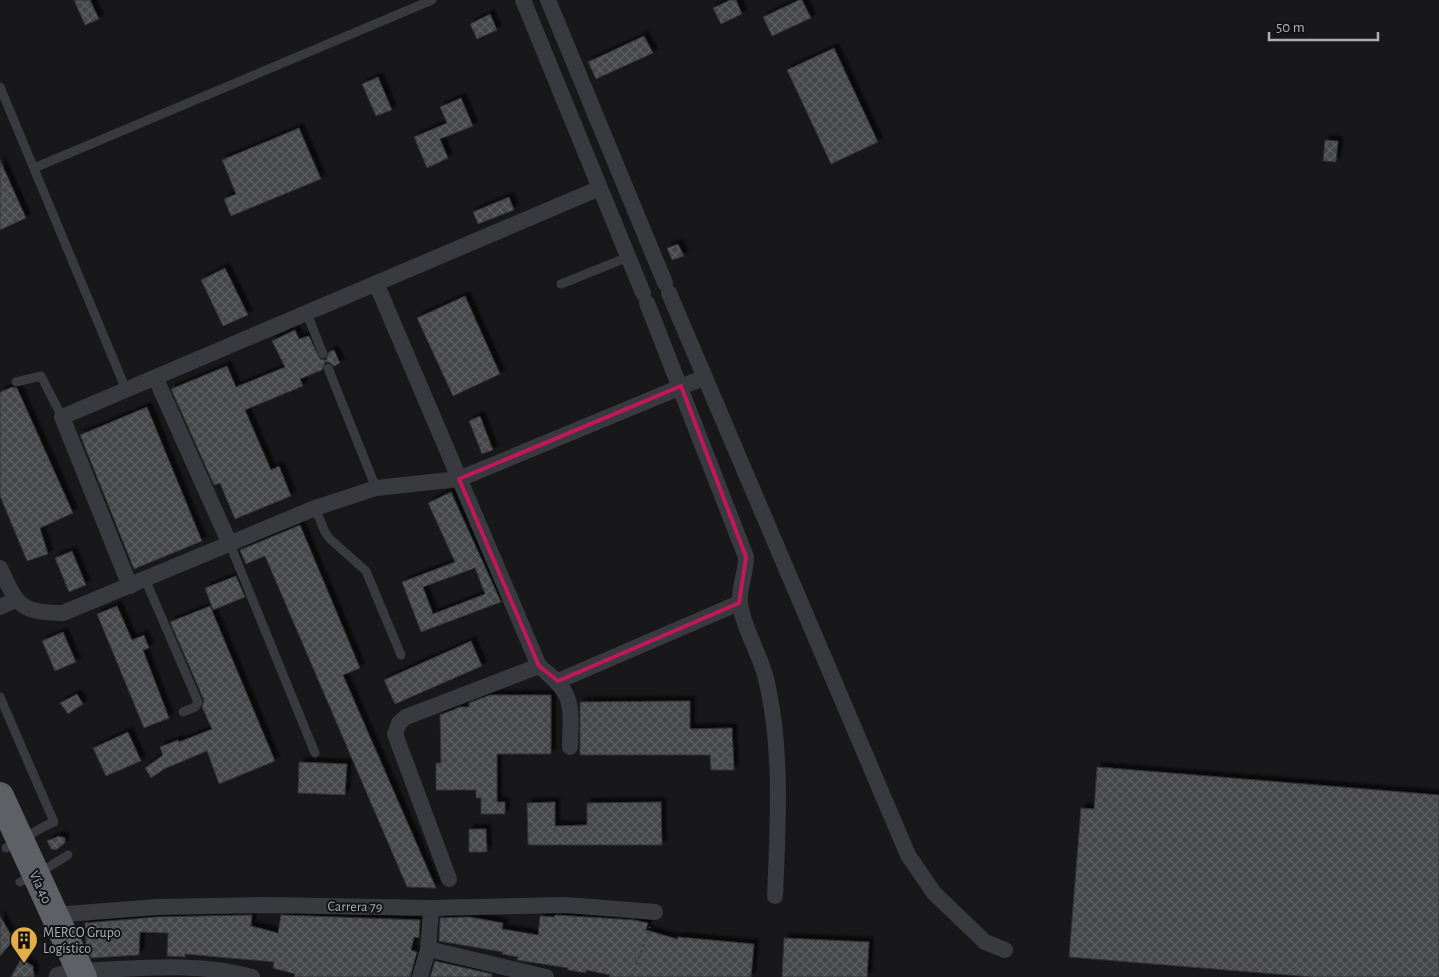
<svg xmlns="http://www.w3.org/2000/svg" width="1439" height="977" font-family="'Alegreya Sans',sans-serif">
  <defs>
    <pattern id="building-cross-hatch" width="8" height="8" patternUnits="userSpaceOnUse" patternTransform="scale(1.25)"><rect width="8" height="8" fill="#45464a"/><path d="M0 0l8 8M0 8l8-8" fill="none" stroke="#5d5e62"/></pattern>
    <filter id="shadow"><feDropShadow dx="4.5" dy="-4.5" stdDeviation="1" flood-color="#0009"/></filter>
  </defs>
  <rect width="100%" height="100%" fill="#18181a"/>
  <path fill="url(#building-cross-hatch)" stroke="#323236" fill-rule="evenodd" filter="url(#shadow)" d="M74 0H90L99 19 85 25Z
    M730 0H736L742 14 721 24 713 8Z
    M799 0H802L811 18 772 36 763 17Z
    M490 14 497 30 477 39 470 24Z
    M644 36 653 53 596 79 588 62Z
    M834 48 878 142 831 164 787 70Z
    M378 77 392 110 376 116 362 84Z
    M461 98 473 126 440 139 448 158 427 168 414 137 447 123 440 107Z
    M299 128 321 179 231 216 224 199 236 194 222 160Z
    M1325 140 1338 141 1336 162 1323 161Z
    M0 160 26 218 0 230Z
    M509 197 514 210 478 224 473 212Z
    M678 244 684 256 672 260 667 248Z
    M225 268 248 315 223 326 201 280Z
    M465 296 500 374 453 396 417 318Z
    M295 330 299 339 309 336 320 359 326 360 329 352 334 350 340 363 334 366 329 362H325L322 370 300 379 303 386 245 410 271 470 279 466 291 496 235 519 220 483 214 485 171 389 227 366 236 387 285 367 272 341Z
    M12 387 17 388 73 513 40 528 48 554 27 561 0 496V392Z
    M147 407 202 541 134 569 80 435Z
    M480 416 493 450 482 454 469 421Z
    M451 492 501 602 421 632 402 582 455 562 428 503ZM475 568 485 594 433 614 423 587Z
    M300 525 360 668 343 675 436 888 407 887 265 556 246 564 240 550Z
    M72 551 86 585 69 592 55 558Z
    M236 576 245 597 213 610 205 588Z
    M117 606 132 640 144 635 149 648 143 650 169 718 144 728 97 614Z
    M210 606 275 761 219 784 207 751 164 769 151 778 145 768 163 755 160 747 178 740 179 742 212 729 202 707 204 700 170 622Z
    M63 632 76 662 55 671 42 641Z
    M471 641 482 666 395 704 384 680Z
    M77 694 83 704 68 714 60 703Z
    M490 695H551V754H497V802H505V814H481V798H476V790H436V763H441L440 715 460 707H469V703Z
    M690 701V729L732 728 734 770H711L710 755H580V702Z
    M128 732 141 761 106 776 93 748Z
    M299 762 347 764 345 795 298 793Z
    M1097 767 1439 795V977H1311L1069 957 1081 808 1094 809Z
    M555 802V826L587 825V803L661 802 662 845H528L527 803Z
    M469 829H486L487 852H469Z
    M59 836 65 838V843L56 850 51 849 47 841Z
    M252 915 251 926 278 933 281 915 420 920 419 938 414 937 411 950 417 952 410 977H294L295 974 273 968 274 962 185 954V957L167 956 168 933 140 932 139 955 91 958 86 945 85 923 157 917Z
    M555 915 634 920 648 923 646 930 677 939 678 937 754 944 751 977H609L610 975 586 970V973L568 970V968L517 960 518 957 502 954 503 952 439 941 440 918 469 917 503 923 502 929 538 935 540 916 554 917Z
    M0 916 14 940 0 956Z
    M784 938 869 942 867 977H782Z
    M21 959 33 966 34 977H11Z
    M435 961 492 974V977H430Z"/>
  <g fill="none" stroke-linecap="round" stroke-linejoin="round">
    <path stroke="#3f4146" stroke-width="2.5" stroke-dasharray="2.5 4" stroke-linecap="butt" d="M632 977 650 927"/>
    <path stroke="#393a3f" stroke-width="9" d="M0 87 127 392
      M34 168 432 0
      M561 284 628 257
      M307 314 323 354
      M328 368 376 488
      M16 382 41 376 62 417
      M315 508 325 532 330 539 366 571 401 655
      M229 542 315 753
      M145 579 198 702 195 707 183 712
      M0 697 54 822C36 829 23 841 6 848
      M20 882 36 875 68 855"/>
    <path stroke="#393a3f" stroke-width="16" d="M523 0 643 293
      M548 0 665 283
      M376 283 539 666C575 695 571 703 570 747
      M669 293 908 855 934 893 985 942 1005 950
      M647 303 746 557C746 573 739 587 740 602 740 619 760 656 765 675 783 744 778 825 775 896
      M156 379 229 542
      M0 568C18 606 19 612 63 613L315 508 376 488 459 479 705 377
      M130 586 62 417 600 188
      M0 607 15 600
      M558 681 739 603
      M449 879 395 734 399 723 406 717 539 666
      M54 915 157 907 266 905 431 908 566 905 655 912
      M428 949 546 977
      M80 971C137 969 196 961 252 977
      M420 977 428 949 431 908"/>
    <path stroke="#393a3f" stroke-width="21" d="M59 977 80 971"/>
    <path stroke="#5e6066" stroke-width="28" d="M0 796 83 977"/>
  </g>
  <path fill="none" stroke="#c2185b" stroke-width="4" stroke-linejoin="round" d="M681 386 746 557 739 603 558 681 539 666 459 479Z"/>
  <defs>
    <g id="building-pin" transform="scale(1.4375)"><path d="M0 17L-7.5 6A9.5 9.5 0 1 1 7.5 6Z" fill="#e3ad47" stroke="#131315"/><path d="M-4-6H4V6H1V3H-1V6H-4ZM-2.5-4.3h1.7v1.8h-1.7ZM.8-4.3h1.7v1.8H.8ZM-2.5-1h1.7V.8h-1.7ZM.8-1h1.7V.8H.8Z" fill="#111"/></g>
  </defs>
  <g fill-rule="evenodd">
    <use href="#building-pin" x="24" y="940"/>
  </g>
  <g text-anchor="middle" stroke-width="4" stroke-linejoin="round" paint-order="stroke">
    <g font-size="14" fill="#abb0b8" stroke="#131315">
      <text transform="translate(41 887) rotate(65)" y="5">Vía 40</text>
      <text transform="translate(355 906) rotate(1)" y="5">Carrera 79</text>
    </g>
    <g font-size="14" fill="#abb0b8" stroke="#131315" text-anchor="start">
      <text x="43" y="937">MERCO Grupo<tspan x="43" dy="16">Logístico</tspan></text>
    </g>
  </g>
  <path d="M1269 32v8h109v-8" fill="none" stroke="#abb0b8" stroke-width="2.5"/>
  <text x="1276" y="32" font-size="15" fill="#abb0b8" stroke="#131315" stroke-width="4" paint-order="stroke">50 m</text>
</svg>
